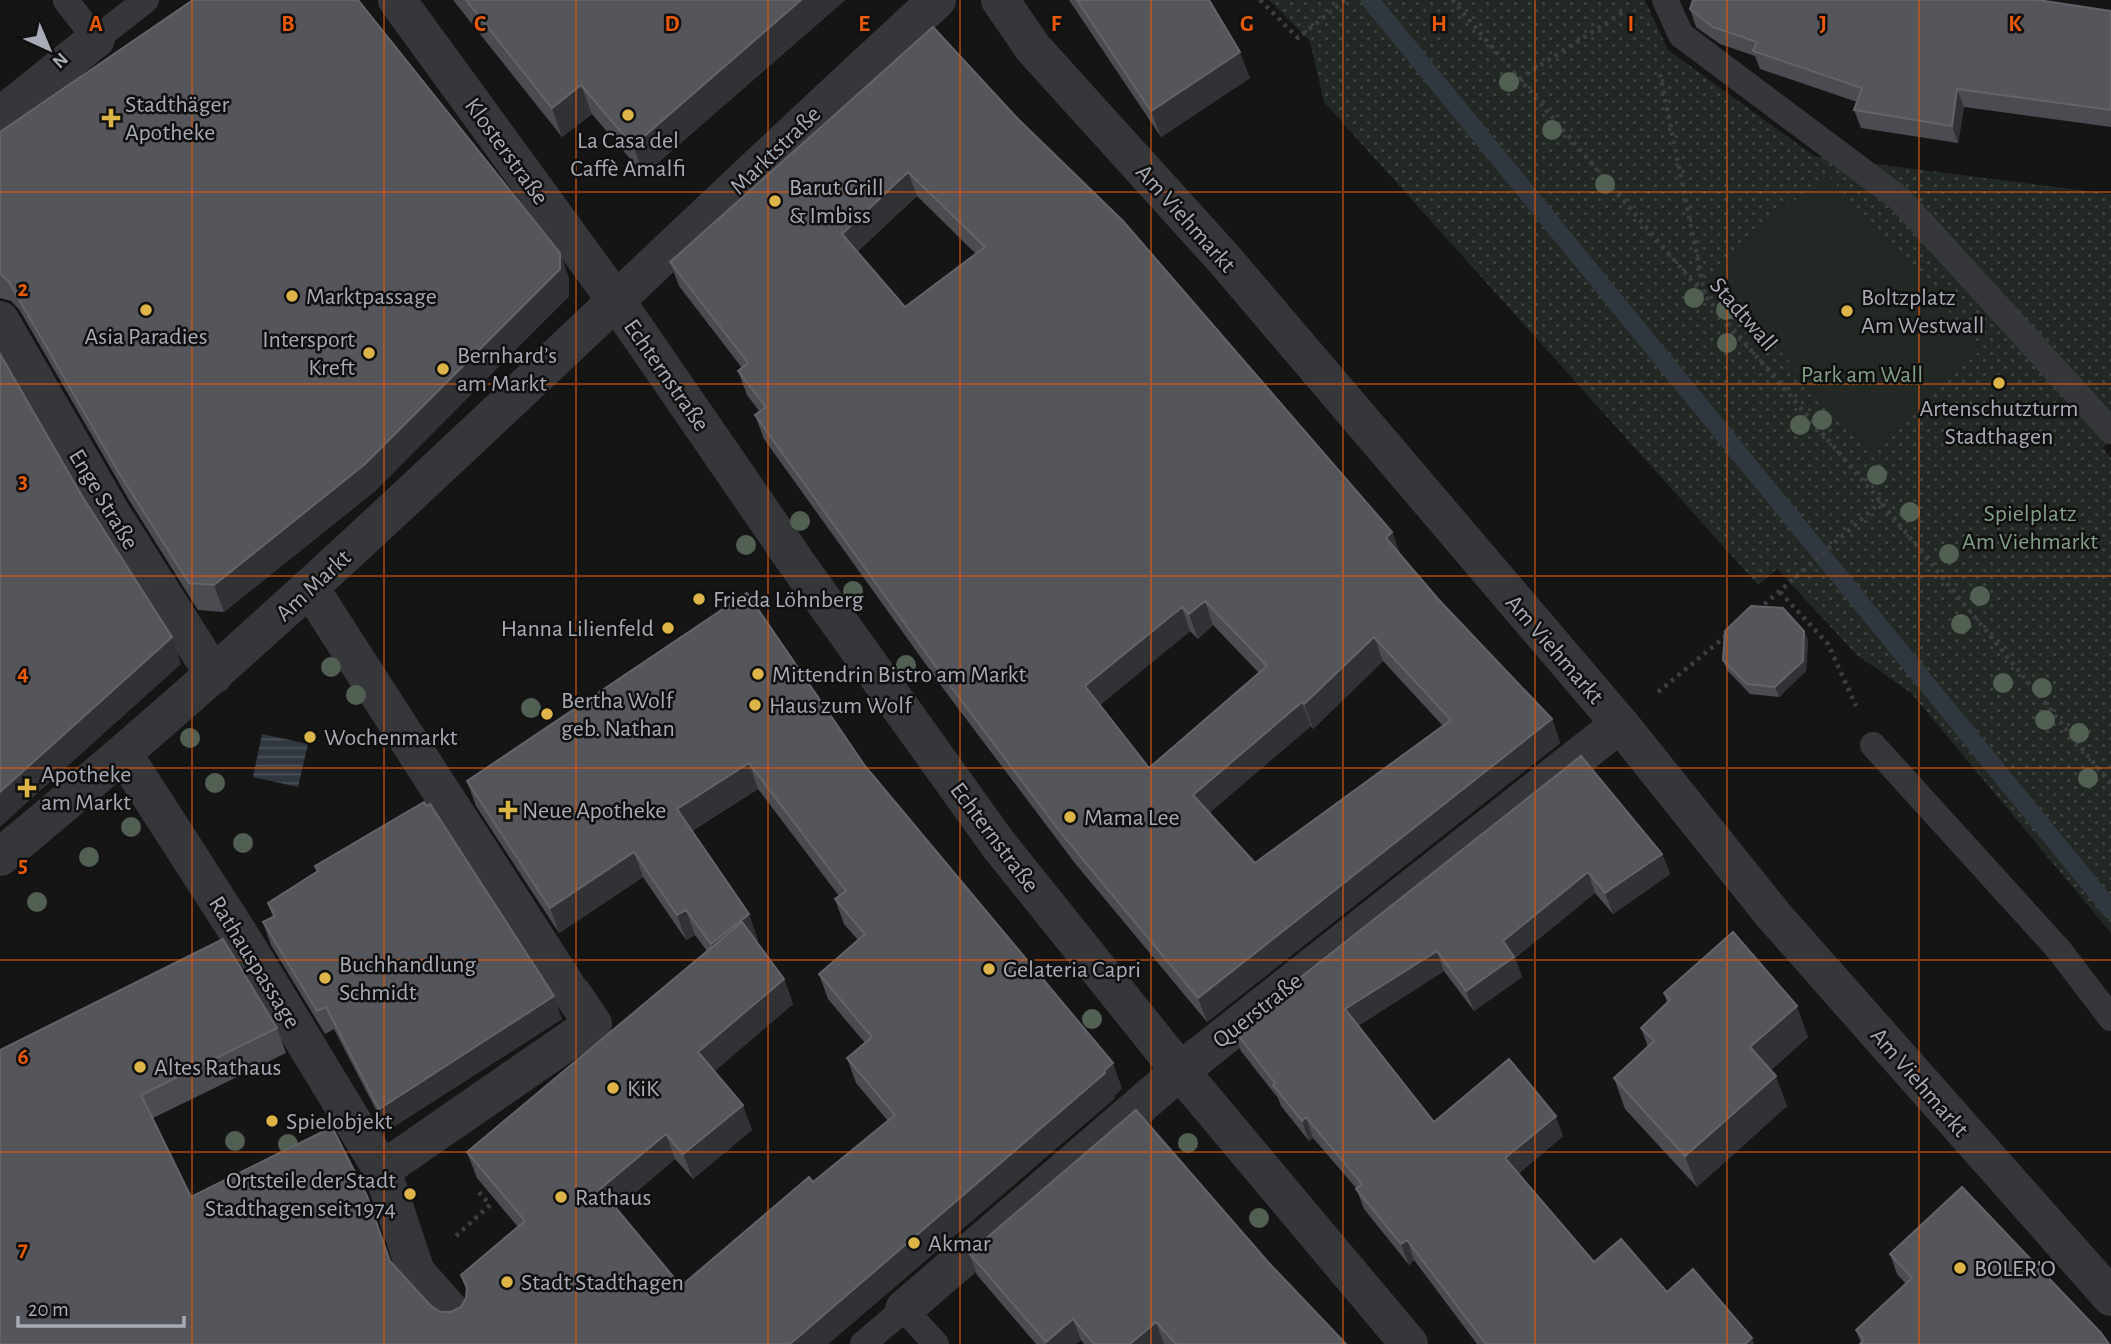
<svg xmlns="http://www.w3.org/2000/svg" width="2111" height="1344" font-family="'Alegreya Sans',sans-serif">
  <defs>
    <pattern id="green-dots" width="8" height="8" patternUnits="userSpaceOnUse" patternTransform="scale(1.75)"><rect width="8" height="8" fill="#222823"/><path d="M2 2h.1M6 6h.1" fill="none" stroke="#3f4441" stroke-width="1.8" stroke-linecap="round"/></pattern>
    <pattern id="water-rules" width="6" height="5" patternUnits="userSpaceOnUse" patternTransform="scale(1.75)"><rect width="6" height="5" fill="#30373e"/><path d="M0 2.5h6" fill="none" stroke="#4b5158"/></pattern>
  </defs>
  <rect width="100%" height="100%" fill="#151516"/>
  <path fill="url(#green-dots)" d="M1269 0H1645L1668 50 1814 156 2111 194V439L2103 448 2111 458V933L1911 693 1857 655 1777 569 1758 585 1324 102 1310 41Z"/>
  <path fill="#222823" d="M1826 173 1982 349 1868 450 1712 273Z"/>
  <path fill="url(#water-rules)" d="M262 734 308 744 298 787 253 777Z"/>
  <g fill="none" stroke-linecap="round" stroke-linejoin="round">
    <path stroke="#30373e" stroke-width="18" d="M1370 0 2111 910"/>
    <path stroke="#3c3e42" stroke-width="4.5" stroke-dasharray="3.5 5" stroke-linecap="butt" d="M1260 0 1298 38 1345 0
      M1452 0 1881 502 2111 784
      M1660 74 1705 295
      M1519 79 1625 11
      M1780 592 1828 644 1856 706
      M1758 610 1881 502
      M1658 692 1727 635
      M456 1236 490 1205 477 1190"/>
    <path stroke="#36373b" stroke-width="26" d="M1665 0 1681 35 1900 199 2111 431
      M66 1 96 39 146 0
      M1873 745 2059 950 2111 1018
      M863 1344 904 1309 936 1344"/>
    <path stroke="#36373b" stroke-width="38" d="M397 0 617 302 798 565 998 844 1180 1071 1409 1344
      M1000 0 1033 48 1224 259 1620 724 1775 917 2111 1297
      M0 116 96 39
      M0 320 110 511 214 675
      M310 588 566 985
      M124 755 241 937 382 1170 416 1272 455 1316
      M0 857C327 588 624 286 937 0
      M382 1170 593 1024 572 993
      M904 1309 1180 1071 1620 724"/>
  </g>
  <g fill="#516053">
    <circle cx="1509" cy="82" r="10"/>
    <circle cx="1552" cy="130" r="10"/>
    <circle cx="1605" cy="184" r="10"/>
    <circle cx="1694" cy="298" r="10"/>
    <circle cx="1726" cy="310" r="10"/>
    <circle cx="1727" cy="343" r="10"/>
    <circle cx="1822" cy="420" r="10"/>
    <circle cx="1800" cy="425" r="10"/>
    <circle cx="1877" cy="475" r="10"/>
    <circle cx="1910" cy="512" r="10"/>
    <circle cx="800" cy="521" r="10"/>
    <circle cx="746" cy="545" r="10"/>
    <circle cx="1949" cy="554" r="10"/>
    <circle cx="853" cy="591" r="10"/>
    <circle cx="1980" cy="596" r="10"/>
    <circle cx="1961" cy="624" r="10"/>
    <circle cx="906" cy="665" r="10"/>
    <circle cx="331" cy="667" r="10"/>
    <circle cx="2003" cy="683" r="10"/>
    <circle cx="2042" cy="688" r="10"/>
    <circle cx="356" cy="695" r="10"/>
    <circle cx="531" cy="708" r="10"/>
    <circle cx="2045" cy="720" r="10"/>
    <circle cx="2079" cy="733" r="10"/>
    <circle cx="190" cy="738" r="10"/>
    <circle cx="2088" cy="778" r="10"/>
    <circle cx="215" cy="783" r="10"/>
    <circle cx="131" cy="827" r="10"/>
    <circle cx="243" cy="843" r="10"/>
    <circle cx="89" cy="857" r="10"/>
    <circle cx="37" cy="902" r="10"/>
    <circle cx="1092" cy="1019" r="10"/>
    <circle cx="235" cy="1141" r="10"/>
    <circle cx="1188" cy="1143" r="10"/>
    <circle cx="288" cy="1144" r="10"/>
    <circle cx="1259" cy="1218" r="10"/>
  </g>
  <path fill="#4b4c51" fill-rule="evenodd" d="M453 0H845L644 175 592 114 562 137Z
    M1069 0H1209L1250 78 1161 137Z
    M1690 9 2111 11V127L1964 107 1958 143 1861 128 1854 110 1857 102 1760 69 1755 56 1720 44 1696 27Z
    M374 21 560 253 569 279V296L375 491 224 612 198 610 129 500 19 309 11 301 0 298V132Z
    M933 27 1392 532 1400 554 1438 599 1552 719 1560 743 1207 1022 1074 862 945 691 764 439 755 415 760 412 747 395 738 371 742 368 679 286 670 262ZM917 196 976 254 905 307 857 252ZM1213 625 1259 673 1149 768 1100 705 1190 631 1198 639ZM1383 661 1443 726 1255 863 1209 813 1311 726 1313 729Z
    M747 593 865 766 1122 1088 1114 1096 1115 1098 828 1344H0V1050L277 1028 286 1053 153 1118 191 1197 390 1261 430 1305 440 1312H451L461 1307 466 1298 467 1292 461 1275 518 1227 477 1178 467 1152 707 951 695 935 686 940 643 877 559 933 476 806 467 781ZM758 789 839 896 835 899 844 924 858 940 819 974 828 999 865 1043 847 1058 856 1083 888 1121 813 1182 681 1286 616 1209 675 1159 693 1179 752 1130 714 1071 793 1004 784 979 756 941 758 940 692 831Z
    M1804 631 1808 641 1806 671 1779 697 1750 694 1727 670 1723 660Z
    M1581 756 1662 854 1670 874 1613 914 1595 893 1515 958 1522 977 1474 1011 1444 971 1358 1026 1434 1122 1563 1136 1518 1174 1594 1262 1667 1292 1754 1344H1477L1414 1260 1409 1265 1364 1209 1356 1188 1313 1138 1309 1141 1281 1106 1278 1098 1241 1051 1234 1030Z
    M315 866 562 1019 387 1131 334 1029 325 1034 271 945 263 922 273 917 268 903 317 872Z
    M1664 993 1808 1037 1771 1070 1787 1106 1697 1187 1625 1109 1614 1078 1648 1047 1641 1028 1667 1002Z
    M969 1253 1268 1262 1346 1344H1084L1081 1340 1076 1344H1036L977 1275Z
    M1890 1254 2109 1344 1861 1343 1856 1330 1906 1284 1897 1274Z"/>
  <path fill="#313235" d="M801 0H845L644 175 633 146Z
    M1240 52 1250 78 1161 137 1151 111Z
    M581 85 592 114 562 137 552 108Z
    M1957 89 1964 107 1958 143 1952 126Z
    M908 172 917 196 850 258 842 234Z
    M560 253 569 279V296L375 491 224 612 214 585Z
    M1392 532 1401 556 1386 538Z
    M1205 601 1213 625 1198 639 1189 614Z
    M1182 607 1190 631 1094 710 1085 686Z
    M1804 631 1808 641 1806 671 1779 697 1775 687Z
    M172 637 181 664 0 827V792Z
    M1374 637 1383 661 1313 729 1304 704Z
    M1302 702 1311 726 1202 819 1193 795Z
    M1552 719 1560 743 1207 1022 1198 998Z
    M749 763 758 789 686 834 677 809Z
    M634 852 643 877 559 933 550 908Z
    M1662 854 1670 874 1613 914 1605 893Z
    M1588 872 1595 893 1515 958 1522 977 1474 1011 1466 991 1503 941Z
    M686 910 695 935 686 940 677 915Z
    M749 914 758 940 720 969 711 944Z
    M1437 951 1444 971 1352 1030 1345 1009Z
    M784 979 793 1004 708 1077 698 1052Z
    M554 996 562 1019 387 1131 379 1109Z
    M1797 1006 1808 1037 1761 1078 1750 1047Z
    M1113 1063 1122 1088 1114 1096 1115 1098 828 1344H790Z
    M1776 1076 1787 1106 1697 1187 1685 1156Z
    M743 1105 752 1130 693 1179 683 1154Z
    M1556 1116 1563 1136 1512 1179 1505 1158Z
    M1306 1117 1313 1138 1309 1141 1302 1121Z
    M666 1134 675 1159 609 1214 600 1189Z
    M1407 1240 1414 1260 1409 1265 1401 1244Z
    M1073 1319 1081 1340 1076 1344H1046V1342Z
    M1156 1322 1164 1344H1130Z
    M1752 1338 1754 1344H1745Z"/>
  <path fill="#55565b" stroke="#626469" stroke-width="2" fill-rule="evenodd" d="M193 0H358L560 253V269L365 464 214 585 189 583 119 473 9 282 0 274V132Z
    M466 0H801L633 146 581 85 552 108Z
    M1077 0H1209L1240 52 1151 111Z
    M1693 0H2038L2111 11V110L1957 89 1952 126 1854 110 1862 88 1753 51 1757 42 1713 27 1690 9Z
    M933 27 1018 119 1123 221 1392 532 1386 538 1438 599 1552 719 1198 998 1065 838 936 667 755 415 766 407 738 371 748 363 670 262ZM908 172 985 247 905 307 842 234ZM1205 601 1267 666 1149 768 1085 686 1182 607 1189 614ZM1374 637 1451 720 1255 863 1193 795 1302 702 1304 704Z
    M0 354 82 496 172 637 0 792Z
    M747 593 865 766 1113 1063 1104 1071 1105 1073 790 1344H0V1050L223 939 277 1028 141 1095 191 1197 332 1127 367 1196 390 1261 430 1305 440 1312H451L461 1307 466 1298 467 1287 461 1275 525 1221 467 1152 742 922 784 979 698 1052 743 1105 683 1154 666 1134 600 1189 681 1286 809 1177 813 1182 895 1115 847 1058 872 1037 819 974 865 934 835 899 846 891 749 763 677 809 749 914 711 944 686 910 677 915 634 852 550 908 467 781Z
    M1751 606 1783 608 1804 631 1803 661 1775 687 1747 684 1723 660 1725 631Z
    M1581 756 1662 854 1605 893 1588 872 1503 941 1514 957 1466 991 1437 951 1345 1009 1434 1122 1509 1059 1556 1116 1505 1158 1594 1262 1621 1239 1667 1292 1693 1269 1752 1338 1745 1344H1486L1407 1240 1401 1244 1356 1189 1362 1184 1306 1117 1302 1121 1273 1085 1275 1083 1234 1030Z
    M424 802 427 806 430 804 554 996 379 1109 326 1007 317 1011 263 922 275 916 268 903 318 871 315 866Z
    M1733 932 1797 1006 1750 1047 1776 1076 1685 1156 1614 1078 1654 1041 1641 1028 1670 1000 1664 993Z
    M1136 1110 1268 1262 1346 1344H1176L1156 1322 1130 1344H1094L1073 1319 1046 1342 969 1253Z
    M1962 1187 2101 1333 2109 1344H1860L1864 1340 1856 1330 1912 1278 1890 1254Z"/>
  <path fill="none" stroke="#e8590c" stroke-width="2" stroke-opacity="0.55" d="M192 0V1344M384 0V1344M576 0V1344M768 0V1344M960 0V1344M1151 0V1344M1343 0V1344M1535 0V1344M1727 0V1344M1919 0V1344M0 192H2111M0 384H2111M0 576H2111M0 768H2111M0 960H2111M0 1152H2111"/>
  <g fill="#dcb447" stroke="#101011" stroke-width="2.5">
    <circle cx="628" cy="115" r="7"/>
    <path d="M107.5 107.5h7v7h7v7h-7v7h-7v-7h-7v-7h7z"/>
    <circle cx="775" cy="201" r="7"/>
    <circle cx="292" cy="296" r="7"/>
    <circle cx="146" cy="310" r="7"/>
    <circle cx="1847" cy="311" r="7"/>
    <circle cx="369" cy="353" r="7"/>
    <circle cx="443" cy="369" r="7"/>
    <circle cx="1999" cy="383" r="7"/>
    <circle cx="699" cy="599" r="7"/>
    <circle cx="668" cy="628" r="7"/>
    <circle cx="758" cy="674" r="7"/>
    <circle cx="755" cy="705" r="7"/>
    <circle cx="547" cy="714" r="7"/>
    <circle cx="310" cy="737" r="7"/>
    <path d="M23.5 777.5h7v7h7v7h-7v7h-7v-7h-7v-7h7z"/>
    <path d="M504.5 799.5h7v7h7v7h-7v7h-7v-7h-7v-7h7z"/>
    <circle cx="1070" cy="817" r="7"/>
    <circle cx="989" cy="969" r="7"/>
    <circle cx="325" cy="978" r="7"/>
    <circle cx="140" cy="1067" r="7"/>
    <circle cx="613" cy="1088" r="7"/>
    <circle cx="272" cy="1121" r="7"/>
    <circle cx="410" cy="1194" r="7"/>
    <circle cx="561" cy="1197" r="7"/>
    <circle cx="914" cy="1243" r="7"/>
    <circle cx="1960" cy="1268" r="7"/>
    <circle cx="507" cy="1282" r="7"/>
  </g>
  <g text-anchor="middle" stroke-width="5" stroke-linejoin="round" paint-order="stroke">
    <g font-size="24" fill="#a8abb5" stroke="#101011" text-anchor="start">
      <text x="125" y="112">Stadthäger<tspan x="125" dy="28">Apotheke</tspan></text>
      <text x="628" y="148" text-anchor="middle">La Casa del<tspan x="628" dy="28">Caffè Amalfi</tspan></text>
      <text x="789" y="195">Barut Grill<tspan x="789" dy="28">&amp; Imbiss</tspan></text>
      <text x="306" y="304">Marktpassage</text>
      <text x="1861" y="305">Boltzplatz<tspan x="1861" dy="28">Am Westwall</tspan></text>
      <text x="146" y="344" text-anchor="middle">Asia Paradies</text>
      <text x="355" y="347" text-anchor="end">Intersport<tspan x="355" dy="28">Kreft</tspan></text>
      <text x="457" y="363">Bernhard’s<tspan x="457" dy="28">am Markt</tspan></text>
      <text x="1999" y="416" text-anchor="middle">Artenschutzturm<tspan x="1999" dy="28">Stadthagen</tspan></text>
      <text x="713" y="607">Frieda Löhnberg</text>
      <text x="654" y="636" text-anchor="end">Hanna Lilienfeld</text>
      <text x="772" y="682">Mittendrin Bistro am Markt</text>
      <text x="561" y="708">Bertha Wolf<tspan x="561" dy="28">geb. Nathan</tspan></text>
      <text x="769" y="713">Haus zum Wolf</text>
      <text x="324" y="745">Wochenmarkt</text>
      <text x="41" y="782">Apotheke<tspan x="41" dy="28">am Markt</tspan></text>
      <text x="522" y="818">Neue Apotheke</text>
      <text x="1084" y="825">Mama Lee</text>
      <text x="339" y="972">Buchhandlung<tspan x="339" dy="28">Schmidt</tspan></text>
      <text x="1003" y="977">Gelateria Capri</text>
      <text x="154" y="1075">Altes Rathaus</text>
      <text x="627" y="1096">KiK</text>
      <text x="286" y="1129">Spielobjekt</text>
      <text x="396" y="1188" text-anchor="end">Ortsteile der Stadt<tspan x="396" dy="28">Stadthagen seit 1974</tspan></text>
      <text x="575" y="1205">Rathaus</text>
      <text x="928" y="1251">Akmar</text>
      <text x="1974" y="1276">BOLER'O</text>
      <text x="521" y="1290">Stadt Stadthagen</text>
    </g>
    <g font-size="24" fill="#a8abb5" stroke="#101011">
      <text transform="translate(775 150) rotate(-44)" y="8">Marktstraße</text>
      <text transform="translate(507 151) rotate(54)" y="8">Klosterstraße</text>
      <text transform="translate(1186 218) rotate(48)" y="8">Am Viehmarkt</text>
      <text transform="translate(1744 314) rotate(49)" y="8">Stadtwall</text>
      <text transform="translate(667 375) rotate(55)" y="8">Echternstraße</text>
      <text transform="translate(104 499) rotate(59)" y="8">Enge Straße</text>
      <text transform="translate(313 585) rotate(-43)" y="8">Am Markt</text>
      <text transform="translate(1555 649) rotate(49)" y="8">Am Viehmarkt</text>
      <text transform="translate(995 837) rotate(53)" y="8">Echternstraße</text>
      <text transform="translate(255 962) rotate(58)" y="8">Rathauspassage</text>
      <text transform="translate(1257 1010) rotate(-38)" y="8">Querstraße</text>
      <text transform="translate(1920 1082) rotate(49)" y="8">Am Viehmarkt</text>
    </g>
    <g font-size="24" fill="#829e85" stroke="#101011">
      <text x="1862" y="382">Park am Wall</text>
      <text x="2030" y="521">Spielplatz<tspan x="2030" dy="28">Am Viehmarkt</tspan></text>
    </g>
  </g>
  <g font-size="23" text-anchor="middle" font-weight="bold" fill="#e8590c" stroke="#101011" stroke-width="5" stroke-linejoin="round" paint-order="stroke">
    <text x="96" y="31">A</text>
    <text x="288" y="31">B</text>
    <text x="480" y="31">C</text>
    <text x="672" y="31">D</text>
    <text x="864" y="31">E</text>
    <text x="1056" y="31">F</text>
    <text x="1247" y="31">G</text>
    <text x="1439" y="31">H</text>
    <text x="1631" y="31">I</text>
    <text x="1823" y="31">J</text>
    <text x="2015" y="31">K</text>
    <text x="23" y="296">2</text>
    <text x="23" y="488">3</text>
    <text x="23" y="680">4</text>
    <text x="23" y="872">5</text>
    <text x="23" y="1064">6</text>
    <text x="23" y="1256">7</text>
  </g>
  <g transform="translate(49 49) rotate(136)" stroke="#101011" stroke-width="5" paint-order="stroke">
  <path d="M0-5L12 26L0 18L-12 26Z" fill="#a8abb5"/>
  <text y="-10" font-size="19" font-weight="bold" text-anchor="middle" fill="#a8abb5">N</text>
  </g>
  <path d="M18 1316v10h166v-10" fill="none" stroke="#a8abb5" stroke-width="3.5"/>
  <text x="28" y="1316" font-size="21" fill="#a8abb5" stroke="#101011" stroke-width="5" paint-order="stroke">20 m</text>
</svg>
